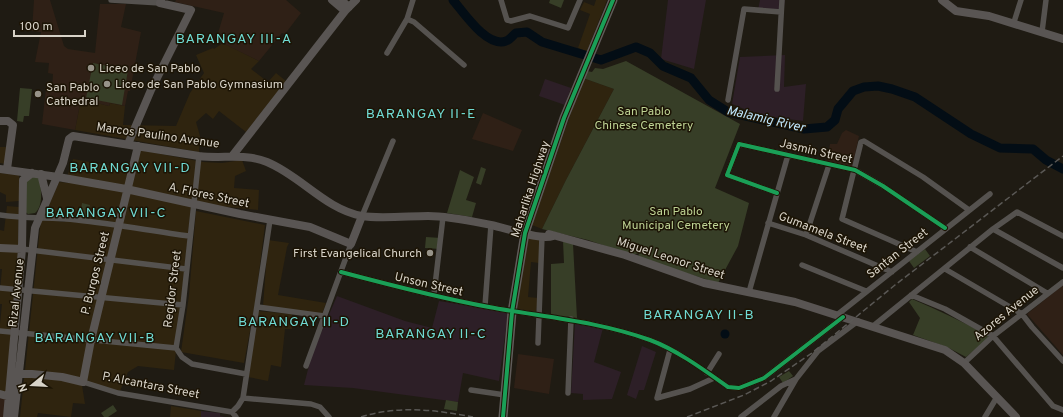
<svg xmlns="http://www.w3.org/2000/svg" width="1063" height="417" font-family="Overpass,sans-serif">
  <rect width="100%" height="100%" fill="#1f1b13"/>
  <path fill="#2f240f" d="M596 0H607L587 51 578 48 590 14 580 10 584 2 594 6Z
    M223 43 259 61 251 69 268 82 276 73 286 81 246 132 219 111 213 119 206 113 196 122 200 136 199 152 75 130 81 99 109 106 110 103 125 106 123 125 176 126 190 93 204 73 196 55 213 48 214 49Z
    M583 78 614 89 566 180 542 229 532 225Z
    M0 147H8L6 164 0 163Z
    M140 150 203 162 222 163 242 160 246 171 235 176 234 188 259 190 258 210 197 204 191 206 174 370 138 366 128 372 120 391 86 382 92 343Z
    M73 159 112 166 111 170 128 173 81 379 85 404 73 403 71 417 38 413 37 417H20L41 219 65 222 66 216 46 212 59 182 71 183 68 174Z
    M0 173 19 175V201L6 202V195L0 192Z
    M7 206 19 207 17 293 8 393 0 391V324L2 304H0V290L2 269H0V230L4 231Z
    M196 211 265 225 255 304 244 363 181 352 189 295Z
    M529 235 541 237 539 263 531 262 528 297 538 298 536 312 517 309Z
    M268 240 289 243 287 247 278 295 326 303 322 314 263 306Z
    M258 311 292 314V329H285L281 367 271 365 268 381 248 377Z
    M171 406 201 411V417H170Z"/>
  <path fill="#2d1f27" d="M668 0H706L694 69 661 59Z
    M760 0H785L783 12 758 10Z
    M785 55 784 87 806 84 803 121 759 115 732 104 740 57Z
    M545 79 571 88 565 105 539 96Z
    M337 296 405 321 432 328 439 301 508 312 499 381 463 373 458 402 353 388 304 385 312 354Z
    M575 323 603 328 594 362 621 372 612 399 583 400V394L571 393Z
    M642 346 656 352 644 390H639L636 399 627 395Z
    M201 411 220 413V416L225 417H201Z"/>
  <path fill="#2f2016" d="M34 0H50L64 46 68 49 95 53 100 4H126L121 27 141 32 130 91H128L125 106 110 103 109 106 81 99 75 130 42 124 46 89 52 90 53 74 48 73 49 63 35 62 41 32 32 31Z
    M176 0H286L301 13 285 34 282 33 259 61 216 40 224 13 175 2Z
    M483 113 522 130 513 151 472 139Z
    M846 130 859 136 852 168 827 162 830 144H837L842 133Z
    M1063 285V355L1027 314Z
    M518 354 554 359 549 394 514 388Z
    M0 398 7 399 4 417H0Z"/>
  <path fill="#373e27" d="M550 0H564L561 8 549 3Z
    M626 61 740 124 715 188 749 203 738 246 718 283 638 258 639 253 632 255 588 240 542 229 566 180 614 89 583 78 587 71 592 72 595 68 603 69Z
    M93 63 128 70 122 105 86 98Z
    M20 88 32 89 29 116H24L23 122 17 121Z
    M481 167 486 169 481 185 476 183Z
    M460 170 474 177 466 200 476 203 472 217 447 213Z
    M34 176 39 177C41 188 44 205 35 213L28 214 24 211V182Z
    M82 203 90 205 87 219 80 218Z
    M426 237 441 238 440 249 425 248Z
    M563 241 573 244 577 318 551 315V264L564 263Z
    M925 249 930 256 914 268 909 261Z
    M912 299C938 310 964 322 988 336V339L966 357 947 347 913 335 920 318 909 302Z
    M789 371 793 376 783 383 779 377Z
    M446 400 458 402 457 411 444 409Z
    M113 405 117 411 108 417H104L101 413Z"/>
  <path fill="#030d15" d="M720.5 334a4.5 4.5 0 1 1 9 0a4.5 4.5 0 1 1-9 0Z"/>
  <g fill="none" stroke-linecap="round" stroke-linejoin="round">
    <path stroke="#030d15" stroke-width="9" d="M453 0C464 13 487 48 506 41 510 40 513 35 516 33L527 32 542 42 601 60 636 47 650 53 663 66 691 78 709 100 728 112 804 129 827 127 835 120 838 109 853 91 864 87 878 86 892 89 915 97 971 134 1000 148 1033 149 1046 160 1063 169"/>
    <path stroke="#55524f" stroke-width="5.5" d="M111 0 160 3
      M413 0 407 19 414 22 464 65
      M501 0 507 20 511 21 530 16 568 28 580 0
      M1014 22 1021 0
      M1042 32 1046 0
      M387 53 407 19
      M777 89 782 0
      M728 100 744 9 781 12
      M199 156 183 305 176 348 182 357 192 364 246 374
      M777 193 727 175 739 144 855 170 883 186 945 228
      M0 215C25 219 51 217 77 220 114 224 152 231 189 236
      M362 216 393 141
      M768 223 806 235 892 272
      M993 229 1063 268
      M806 235 829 165
      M970 247 1047 293
      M22 249 186 269
      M917 252 842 219 861 142 864 141 923 177 969 210
      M802 265 866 291
      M945 269 1022 314 1032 327 1063 361
      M341 272C390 285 439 298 489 307 543 317 597 321 650 340 677 350 704 370 728 387L739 388 764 378 843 317
      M0 288 183 305
      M749 292 788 155
      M434 294 443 217
      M911 295 945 309 993 336 1053 406 1063 410
      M485 306 491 225
      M258 307 324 316
      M837 315 990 194
      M872 327 993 229 1017 212 1063 236
      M0 331 176 348
      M538 343 542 236
      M964 363 993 336 1063 282
      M306 366 351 244
      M707 373 719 354
      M83 382 118 393 232 412 236 417
      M471 390 505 395
      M568 393 571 319
      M243 398 311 404 320 407 329 417
      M657 398 690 389 714 378
      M657 398 670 350
      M232 412 238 406 243 398 270 220
      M741 417 781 386 796 379
      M774 417 796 379 818 351 858 321
      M985 417 997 397"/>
    <path stroke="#595553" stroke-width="8" d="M332 0 345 11
      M341 0 349 7
      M942 0 956 11 989 16 1063 39
      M0 121H8L13 125 7 169
      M128 144 151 90 191 10 160 3 161 0
      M233 155 345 11 356 0
      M0 169 58 177 126 189 240 214 310 227 351 244 362 216
      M41 174 47 198
      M549 234 625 255 704 283 795 302 945 350 964 363 1016 417
      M0 248 22 249
      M12 372 62 377 83 382 91 340 138 146
      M0 394 14 398
      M7 417 22 249 23 180 32 173
      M14 417 35 228 63 163 69 139 73 136 199 156C222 159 245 153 267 162 301 176 325 209 362 216 378 219 410 216 428 216 449 216 471 221 491 225 506 228 541 241 553 236"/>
    <path stroke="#605c5a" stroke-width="9" d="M503 417 512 312 525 233 564 118 613 0"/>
    <path stroke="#5a5855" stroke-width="1.5" stroke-dasharray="6 3" stroke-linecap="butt" d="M361 417C398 405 436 410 473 417
      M687 417 744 395 771 381 812 353 895 285 1063 156"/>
    <g stroke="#1c1405" stroke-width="6">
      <path id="cycleway" d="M777 193 727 175 739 144 855 170 883 186 945 228
        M341 272C390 285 439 298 489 307 543 317 597 321 650 340 677 350 704 370 728 387L739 388 764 378 843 317
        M503 417 512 312 525 233 564 118 613 0"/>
    </g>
    <use href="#cycleway" stroke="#1a9f57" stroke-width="4"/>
  </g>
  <g fill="#979389" stroke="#1c1405" stroke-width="1.5">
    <circle cx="91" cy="68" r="4"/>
    <circle cx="107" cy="84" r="4"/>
    <circle cx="38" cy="94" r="4"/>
    <circle cx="430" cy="253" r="4"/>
  </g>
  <g text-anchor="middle" stroke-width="3" stroke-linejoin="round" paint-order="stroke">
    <g font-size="12" fill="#d8d3c8" stroke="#1c1405" text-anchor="start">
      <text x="99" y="72">Liceo de San Pablo</text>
      <text x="115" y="88">Liceo de San Pablo Gymnasium</text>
      <text x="46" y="91">San Pablo<tspan x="46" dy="14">Cathedral</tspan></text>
      <text x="422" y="257" text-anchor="end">First Evangelical Church</text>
    </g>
    <g font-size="12" fill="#bed394" stroke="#1c1405">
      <text x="644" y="115">San Pablo<tspan x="644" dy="14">Chinese Cemetery</tspan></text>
      <text x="676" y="215">San Pablo<tspan x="676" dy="14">Municipal Cemetery</tspan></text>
    </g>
    <g font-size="12" fill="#d8d3c8" stroke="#1c1405">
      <text transform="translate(158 135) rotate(8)" y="4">Marcos Paulino Avenue</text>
      <text transform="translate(816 151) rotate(13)" y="4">Jasmin Street</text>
      <text transform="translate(530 189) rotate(-72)" y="4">Maharlika Highway</text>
      <text transform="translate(209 195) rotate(12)" y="4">A. Flores Street</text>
      <text transform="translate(823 232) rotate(21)" y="4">Gumamela Street</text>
      <text transform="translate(897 253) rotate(-38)" y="4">Santan Street</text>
      <text transform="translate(671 258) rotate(18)" y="4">Miguel Leonor Street</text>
      <text transform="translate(95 273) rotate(-76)" y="4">P. Burgos Street</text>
      <text transform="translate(429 284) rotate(13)" y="4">Unson Street</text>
      <text transform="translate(172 289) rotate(-83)" y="4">Regidor Street</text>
      <text transform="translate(16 293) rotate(-84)" y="4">Rizal Avenue</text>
      <text transform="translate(1006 313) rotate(-39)" y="4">Azores Avenue</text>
      <text transform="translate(151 385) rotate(11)" y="4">P. Alcantara Street</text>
    </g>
    <g font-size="13" font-style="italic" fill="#bee5fc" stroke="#1c1405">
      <text transform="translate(766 118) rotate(13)" y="5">Malamig River</text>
    </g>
    <g font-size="14" letter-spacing="1" fill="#70dbd4" stroke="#1c1405">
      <text x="234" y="43">BARANGAY III-A</text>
      <text x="421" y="118">BARANGAY II-E</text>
      <text x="130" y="172">BARANGAY VII-D</text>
      <text x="106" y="217">BARANGAY VII-C</text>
      <text x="699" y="319">BARANGAY II-B</text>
      <text x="294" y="326">BARANGAY II-D</text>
      <text x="431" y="338">BARANGAY II-C</text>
      <text x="95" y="342">BARANGAY VII-B</text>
    </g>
  </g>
  <g transform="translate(32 385) rotate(252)" stroke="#1c1405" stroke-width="3" paint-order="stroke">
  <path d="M0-3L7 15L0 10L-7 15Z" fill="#d8d3c8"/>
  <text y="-6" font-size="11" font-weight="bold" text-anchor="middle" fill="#d8d3c8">N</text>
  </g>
  <path d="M14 30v6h71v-6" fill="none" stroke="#d8d3c8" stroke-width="2"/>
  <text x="20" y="30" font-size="12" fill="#d8d3c8" stroke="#1c1405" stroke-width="3" paint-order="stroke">100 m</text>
</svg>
